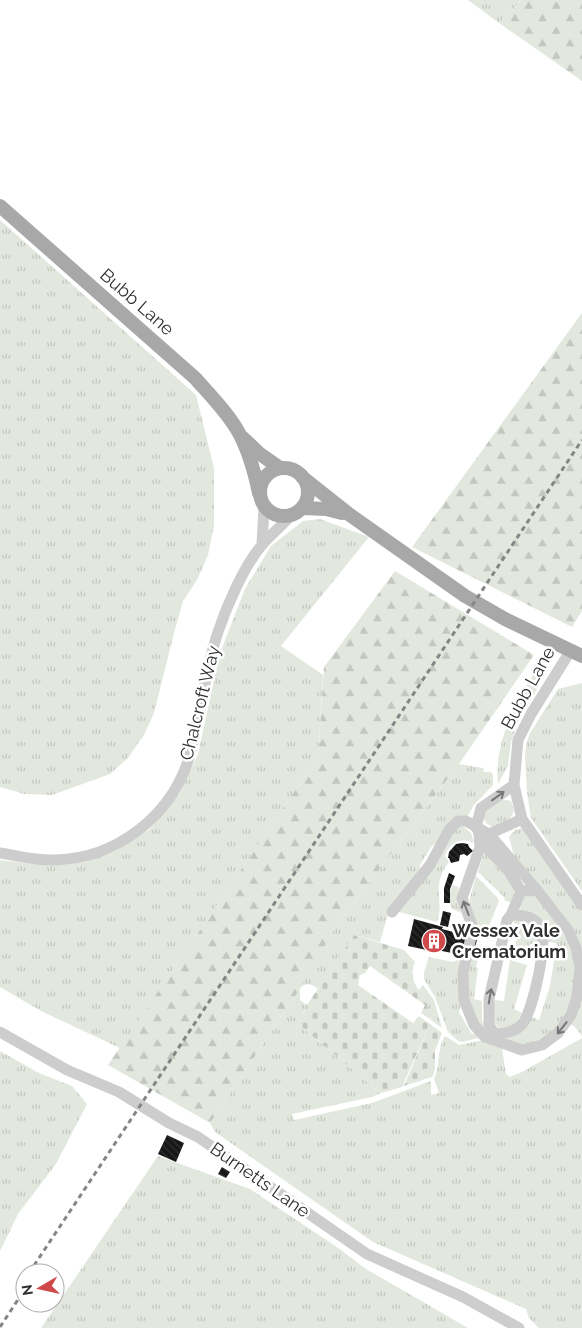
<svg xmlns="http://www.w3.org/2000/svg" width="582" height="1328" font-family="Raleway,sans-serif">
  <defs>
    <pattern id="grass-tufts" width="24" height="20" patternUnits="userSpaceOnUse" patternTransform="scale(1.25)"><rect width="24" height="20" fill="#e3e8de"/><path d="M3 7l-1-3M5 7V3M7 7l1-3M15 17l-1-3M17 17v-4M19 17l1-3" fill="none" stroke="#c3c7bf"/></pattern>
    <pattern id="forest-firs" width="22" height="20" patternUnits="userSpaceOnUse" patternTransform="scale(1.25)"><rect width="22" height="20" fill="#e3e8de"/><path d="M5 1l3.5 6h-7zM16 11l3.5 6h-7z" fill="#c3c7bf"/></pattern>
    <pattern id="cemetery-stones" width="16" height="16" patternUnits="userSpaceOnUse" patternTransform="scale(1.25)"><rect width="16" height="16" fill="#e3e8de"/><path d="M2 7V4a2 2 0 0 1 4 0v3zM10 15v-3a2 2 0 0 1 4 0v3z" fill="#c3c7bf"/></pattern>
    <pattern id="building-back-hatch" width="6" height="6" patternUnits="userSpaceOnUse" patternTransform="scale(1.25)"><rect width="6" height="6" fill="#171717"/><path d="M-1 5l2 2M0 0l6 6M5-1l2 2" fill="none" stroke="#303030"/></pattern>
  </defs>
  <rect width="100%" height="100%" fill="#fff"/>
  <path fill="url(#grass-tufts)" d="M468 0H521L511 12 499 23Z
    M0 220 196 395 214 468V526L208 555 197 580 183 601 174 633 154 713 144 735 127 759 110 774 52 795 24 794 0 787Z
    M320 519 369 537 281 646 323 675 318 757 120 1048 41 1011 0 987V860L32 864 65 865 84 862 114 852 150 829 180 793 198 754 220 653 245 589 271 546 303 521Z
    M541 670 546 673 518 722 511 742 508 766 498 784C494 745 513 707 533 675L536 671Z
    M582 683V891L531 818 527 793 525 758 526 744 530 733 558 689Z
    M459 764 483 768 484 772H491L493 774V785L474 805 467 817 431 847 420 865 419 874 389 911 380 942 354 935 318 989C311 983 308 983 300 987L336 926Z
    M501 799 511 801 514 811 509 820 494 828 486 823 483 816 485 810Z
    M463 826 471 833 474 843C461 837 449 842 445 856L449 862C430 886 445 901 437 922L399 912 457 827Z
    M522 828 582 912V970L580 952 514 856 509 837 515 830Z
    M484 852C496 864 522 883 512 903L504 900 505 898 478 872Z
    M476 876 497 897 499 901 489 926 483 924 482 928 477 924 470 906V898Z
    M452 885 459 887 457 897 461 913 451 908 449 898Z
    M534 895C551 916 570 936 574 964 579 993 562 1038 530 1044 527 1044 522 1046 519 1045 513 1044 507 1039 501 1037L530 1016 539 1020 550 986 557 943 547 942 520 909 523 896Z
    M520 918 536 926 539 944H530L527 959 512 954 521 927 513 922Z
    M429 957 453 962 461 958V1004L459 1012 471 1033 481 1037 463 1042 458 1041 448 1032 435 997 424 979V972Z
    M478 958 476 967 478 968 474 999 482 1001V1020L486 1030C465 1011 466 985 471 960Z
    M510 960 527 965 514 1009 522 1013 514 1026 499 1028 493 1021 494 1000 504 1001Z
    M423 985 434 1000 442 1028 431 1020 427 1005 418 991Z
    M582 986V1036L575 1027 570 1024Z
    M300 989V1000L307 1005 298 1024 381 1093 372 1097 292 1114 294 1120 372 1103 431 1081V1095L439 1093 434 1079C441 1064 436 1051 445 1036L459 1045 483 1040 502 1048 506 1074 510 1077 522 1072 582 1038V1328H539L529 1318 526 1309 373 1242 215 1132 210 1123Z
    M0 1051 39 1073 72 1086 87 1104 56 1164 18 1214 0 1251Z
    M158 1156 250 1189 337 1247 366 1269 468 1328H41Z"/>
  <path fill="url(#forest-firs)" d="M521 0H582V81L499 23 511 12Z
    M582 313V611L572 627 412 547Z
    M395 571 534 655 459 764 336 926 300 989 210 1123 108 1065 318 757 324 667Z"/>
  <path fill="url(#cemetery-stones)" d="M354 935 404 950 415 962C407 981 420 989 427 1004 429 1009 430 1015 431 1020L421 1013 425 1005 370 966 365 973 360 975 358 985 413 1023 419 1016 430 1024 402 1087 381 1093 298 1024 307 1005Z
    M430 1024 442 1033 435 1051V1069L432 1077 404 1086Z"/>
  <path fill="url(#building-back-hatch)" d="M462 843 468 844 469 847 473 851 467 856 464 854 460 855 459 861 451 863 449 858H448L449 852 456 844Z
    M449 873 455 876 450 889V903H444V888Z
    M443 911 451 913 448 927 440 925Z
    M414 919 443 927 442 929 461 934 460 936 477 940 472 957 437 950 436 952 408 946Z
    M167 1135 184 1143 176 1162 158 1154Z
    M222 1167 230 1172 226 1178 218 1174Z"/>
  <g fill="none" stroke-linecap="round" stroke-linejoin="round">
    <path stroke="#cdcdcd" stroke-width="11" d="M262 545 264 507
      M571 650 531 714 518 740 514 785 522 819 582 905
      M522 819 489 834 537 890
      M479 835 480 847 462 898 473 928 463 973 464 1000 474 1025 485 1037 522 1050 542 1045 558 1033 571 1015 577 997 580 968 576 948 568 930 537 890 521 891
      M0 853C19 856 37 861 56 860 117 858 171 816 189 758 201 717 204 673 218 632 227 605 244 566 262 545 271 534 282 526 291 515
      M392 912 430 865 449 830 458 821H466L489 834
      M0 1032 67 1070 119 1092 169 1123 198 1137 367 1254 463 1297 519 1328
      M495 1034C506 1033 516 1032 523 1023 533 1009 548 943 541 928 535 916 522 915 511 915
      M500 1041 489 1025V999L507 920 511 915 521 891 508 870 485 846 476 827 481 808 514 785"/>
    <path stroke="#a8a8a8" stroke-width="14" d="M0 206 195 378C210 395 228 413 239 433 248 450 255 474 259 493
      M242 437 260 454 280 468
      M260 492a24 24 0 1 1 48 0a24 24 0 1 1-48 0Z
      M302 477 350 515 465 596 505 619 582 656
      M302 508 326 509 342 513"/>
    <path stroke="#858585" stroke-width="3" stroke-dasharray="5 4" stroke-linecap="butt" d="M29 1273 582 440
      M0 1327 25 1289"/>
  </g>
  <defs><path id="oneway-shaft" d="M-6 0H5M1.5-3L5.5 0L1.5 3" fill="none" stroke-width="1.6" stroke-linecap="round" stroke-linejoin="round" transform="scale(1.25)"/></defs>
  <g stroke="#777">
    <use href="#oneway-shaft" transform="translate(498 796) rotate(-36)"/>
    <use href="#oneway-shaft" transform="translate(466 908) rotate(-111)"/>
    <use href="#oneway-shaft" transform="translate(490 996) rotate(-80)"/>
    <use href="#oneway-shaft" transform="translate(562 1028) rotate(128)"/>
  </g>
  <defs>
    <g id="building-disc" transform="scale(1.25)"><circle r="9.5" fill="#d04a4c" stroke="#fff"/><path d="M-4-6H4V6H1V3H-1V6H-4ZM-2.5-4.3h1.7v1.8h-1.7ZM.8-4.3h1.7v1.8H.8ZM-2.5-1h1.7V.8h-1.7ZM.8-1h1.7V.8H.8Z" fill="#fff"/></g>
  </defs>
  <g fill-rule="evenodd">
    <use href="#building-disc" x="434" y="941"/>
  </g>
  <g text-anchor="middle" stroke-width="5" stroke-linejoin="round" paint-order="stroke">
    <g font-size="18" fill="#303030" stroke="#fff">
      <text transform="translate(137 302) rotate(41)" y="6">Bubb Lane</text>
      <text transform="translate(528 688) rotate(-61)" y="6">Bubb Lane</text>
      <text transform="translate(200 703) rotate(-76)" y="6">Chalcroft Way</text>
      <text transform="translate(260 1180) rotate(35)" y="6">Burnetts Lane</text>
    </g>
    <g font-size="18" font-weight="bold" fill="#303030" stroke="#fff" text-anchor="start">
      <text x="452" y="937">Wessex Vale<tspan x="452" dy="21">Crematorium</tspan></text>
    </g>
  </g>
  <g transform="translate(40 1288) rotate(261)"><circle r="24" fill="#ffffff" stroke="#acacac"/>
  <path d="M0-4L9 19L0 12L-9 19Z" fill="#d04a4c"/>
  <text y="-8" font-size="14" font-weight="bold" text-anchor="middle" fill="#303030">N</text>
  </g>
</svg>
